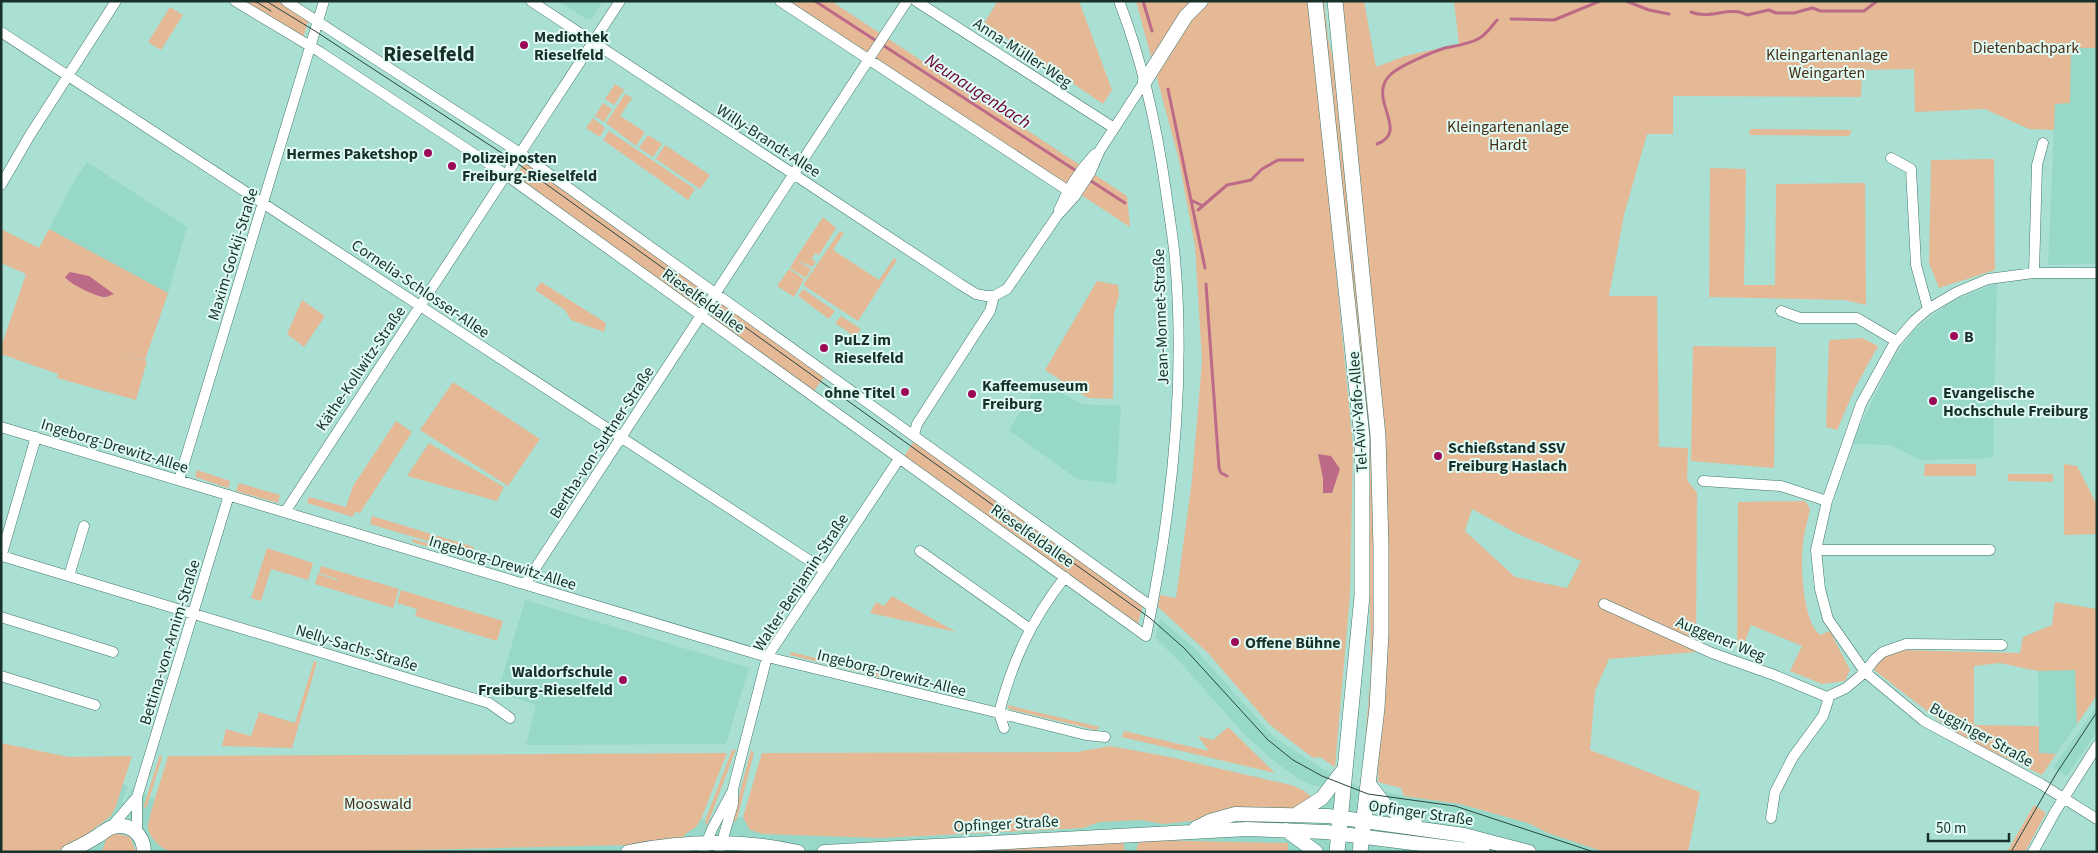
<svg xmlns="http://www.w3.org/2000/svg" width="2098" height="853" font-family="'Source Sans 3',sans-serif">
  <rect width="100%" height="100%" fill="#a9e0d3"/>
  <path fill="#97d8c8" d="M558 1H603L591 19H586Z
    M2071 48H2097V264L2048 265 2055 104 2070 102Z
    M87 162 187 227 168 293 49 229 73 183Z
    M1997 283 1993 458 1921 460 1890 445 1851 444 1893 359 1914 330 1952 301Z
    M1041 379 1081 404 1121 406 1116 484 1077 479 1009 430Z
    M525 600 749 668 726 744 526 745 536 705 498 692Z
    M1160 619 1194 648 1274 737 1321 768 1355 785 1404 796 1460 804 1528 823 1548 833 1604 852H1288V843H1204L1149 840 1137 847 1136 852H1125V847L940 852H136V846L102 849V852H30L60 850 105 820 116 806 123 784 128 787 123 800 124 803 131 789 147 794 144 809 147 806 150 797 157 799 148 821 372 851 630 845 685 834 696 827 701 819 743 817 750 830 880 838 1083 828 1100 822 1140 820 1164 824 1303 806 1326 787 1311 785 1296 777 1274 761 1245 735 1180 662 1155 638Z
    M2075 670 2077 724 2056 754 2039 753 2038 671Z
    M2097 706V731L2067 776 2053 768Z"/>
  <path fill="#e5b896" fill-rule="evenodd" d="M241 1H280L309 18 303 38Z
    M785 1H831L1127 196 1130 227Z
    M998 1H1079L1112 90 1103 104 984 23Z
    M1136 1H1309L1310 3 1353 447 1350 595 1335 767 1320 757 1313 758 1270 725 1207 652 1158 607 1160 595 1176 598 1192 480 1202 361 1195 246 1178 156Z
    M1320 1H1324L1328 38 1336 73C1359 307 1396 544 1362 778L1371 670 1368 483Z
    M1340 1H1364L1376 67 1405 56 1459 44 1454 1H2097V48H2071L2070 103 2055 104 2054 130 2029 129 1985 109 1915 112 1914 69 1862 70 1861 97 1673 96V134H1647L1624 215 1609 296H1657L1659 447 1688 448 1687 480 1697 493 1696 652 1609 659 1595 691 1590 750 1700 792 1688 852H1604L1548 833 1528 823 1460 804 1404 796 1401 788 1378 782 1381 401 1355 125ZM1472 509 1516 533 1581 561 1567 588 1515 577 1465 531Z
    M170 7 183 15 161 50 148 42Z
    M615 84 624 90 614 105 605 99Z
    M625 94 632 98 620 116 645 132 636 146 606 123Z
    M603 103 612 109 604 122 595 116Z
    M593 118 605 128 600 137 586 128Z
    M1750 129 1852 130 1849 136 1749 135Z
    M609 131 695 189 688 200 603 140Z
    M648 135 662 144 653 157 639 148Z
    M665 145 710 175 700 189 656 159Z
    M1994 159 1995 270 1939 288 1929 263 1931 160Z
    M526 161 706 290 695 307 515 177Z
    M1710 168 1746 169 1744 285H1775L1776 184 1865 183 1866 305 1844 300 1709 297Z
    M823 217 836 228 819 255 815 253 812 259 816 262 812 267 795 259Z
    M1 229 39 248 49 229 168 293 145 360 118 353 147 361 136 400 57 378 58 374 1 354V347L26 274 1 263Z
    M840 231 844 233 833 250 879 280 894 258 897 260 858 321 803 285Z
    M795 259 811 269 806 278 790 268Z
    M789 269 804 279 794 297 777 286Z
    M1097 281 1118 285 1119 295 1114 313 1113 399 1088 398 1045 370Z
    M541 282 606 323 604 332 571 320 565 310 535 290Z
    M803 289 835 311 829 319 798 296Z
    M302 300 325 316 304 347 287 334Z
    M722 301 825 376 813 392 711 318Z
    M841 316 861 329 855 337 835 323Z
    M1862 338 1878 346 1855 388 1837 430 1826 427 1829 340Z
    M1693 346 1776 347 1774 468 1691 461Z
    M453 382 540 439 508 486 420 430Z
    M396 421 412 432 360 513 355 512 353 517 307 503 309 497 346 507 353 486Z
    M915 440 1143 604 1138 624 904 456Z
    M429 443 504 487 497 501 407 476Z
    M1925 464H1976V476H1924Z
    M2064 464 2077 466 2096 503V534L2064 535Z
    M197 470 230 481 228 488 195 477Z
    M2008 474H2053V482L2008 481Z
    M239 483 280 495 278 503 236 491Z
    M1805 501 1810 509C1808 520 1804 532 1803 544 1800 564 1803 622 1820 635L1830 631 1850 670 1845 681 1822 684 1790 671 1802 646 1751 625 1741 652 1737 651 1738 502Z
    M372 516 474 547 472 554 370 524Z
    M413 539 473 557 472 560 412 542Z
    M267 548 313 563 308 580 271 569 261 601 251 598Z
    M321 566 399 589 393 608 315 584 318 574 336 580V583L337 579 319 573Z
    M401 590 503 621 497 641 415 616 417 609 397 603Z
    M892 596 956 632 870 613 876 602 884 606Z
    M2055 602 2097 609V695L2077 724 2075 670 2038 671 2000 663 1974 666V725L2039 726V753L2056 754 2042 775 1958 735 1874 670 1881 659 1897 650 2020 653 2023 637 2052 625Z
    M791 652 888 676 887 679 790 655Z
    M314 661 317 662 292 748 222 746 226 729 251 736 259 712 295 723Z
    M1007 705 1100 727 1096 730 1009 709Z
    M1228 727 1275 773 1122 737 1124 731 1209 751 1198 736 1213 740Z
    M1 743 69 757 132 756 116 806 111 816 68 848 60 850 1 852Z
    M1110 746 1165 756 1291 785 1303 790 1315 800 1303 806 1290 809 1164 824 1140 820 1100 822 1083 828 880 838 763 834 750 830 743 817 762 753 1077 752Z
    M736 749 707 826 705 821 732 750Z
    M751 750 754 753 737 819 734 823 735 811Z
    M727 753 701 819 696 827 685 834 683 840 630 845 372 851H169C160 848 151 839 148 829 146 823 165 768 168 756Z
    M160 754 162 758 147 806 143 809Z
    M2034 805 2046 813 2025 852H2007Z
    M115 833 130 837 136 852H102L106 839Z
    M1145 840 1288 843V852H1136L1138 843Z
    M1123 842 1125 852H940Z"/>
  <path fill="#bd6a88" d="M70 272 89 276 114 294C113 294 107 297 106 297 98 298 68 283 65 277Z
    M1318 454 1331 456 1340 469 1332 493H1323V478Z"/>
  <g fill="none" stroke-linecap="round" stroke-linejoin="round">
    <path stroke="#bd6a88" stroke-width="3" d="M815 1 1078 172
      M1143 1 1152 31
      M1626 1 1649 10 1669 14
      M1691 12C1710 20 1731 5 1747 15L1769 10 1776 13H1794L1812 8 1821 11H1864L1877 1
      M1511 19 1554 20 1600 1
      M1168 89 1205 268
      M1377 144C1411 131 1366 99 1390 75 1399 66 1432 52 1445 48 1455 46 1469 44 1478 39 1485 36 1492 26 1497 20
      M1088 179 1125 203
      M1191 200 1203 206
      M1198 210 1227 185 1251 180 1262 169 1278 160H1303
      M1206 284 1219 468 1221 473 1227 476"/>
    <g stroke="#42766a" stroke-width="11">
      <path id="street" d="M235 1 320 52 506 175 1146 636C1172 512 1186 386 1175 259 1173 237 1169 214 1166 192 1157 127 1143 63 1119 1
        M286 1 520 153 1152 607
        M531 1 960 284 976 294 986 296H994L1007 289 1057 216 1075 196 1090 173 1100 150 1145 81
        M780 1 1067 190
        M916 1 1114 128
        M1 32 824 570
        M1891 158 1911 169 1916 265 1928 309
        M1 185 30 135 116 1
        M1059 210C1068 188 1079 171 1095 154
        M2034 273 2037 165 2043 143
        M2097 273H2034L1988 279 1957 292 1928 309 1914 321 1894 344 1861 404 1827 501 1816 550 1820 589 1828 619 1865 672 1924 721 2041 784 2097 819
        M1781 311 1800 318H1857L1896 341
        M1 427 767 657 999 713 1004 728
        M914 435 917 424 990 311 994 296
        M179 480 324 1
        M1703 481 1781 486 1827 501
        M285 512 620 1
        M1816 550H1990
        M920 551 1030 629
        M2 556 489 703 510 718
        M1 557 36 437
        M69 576 84 526
        M1065 577C1031 621 1013 659 999 713L1086 735 1105 737
        M525 584 907 1
        M1604 604 1712 653 1774 675 1827 697
        M1 617 113 652
        M1 676 95 705
        M1827 697 1846 688 1865 672 1875 659 1883 652 1906 644 2002 645
        M137 797V833
        M1771 818 1775 792 1793 757 1823 716 1828 701 1827 697
        M111 827 137 797 229 495
        M703 852 712 829 733 790
        M719 852 733 804V789L767 657 899 459
        M2033 852 2055 812 2097 746"/>
    </g>
    <g stroke="#42766a" stroke-width="15">
      <path id="secondary" d="M1145 81 1186 16 1201 1
        M1369 784 1385 805 1416 825
        M1297 814 1322 798 1341 773
        M1196 828 1210 821 1235 814 1328 816 1464 835 1529 852
        M1286 830 1316 852
        M68 852C78 847 87 843 96 837 102 834 106 829 113 827 130 822 144 835 144 852
        M628 852C685 841 741 839 798 852
        M824 852 1247 829 1326 832 1483 852"/>
    </g>
    <g stroke="#42766a" stroke-width="16">
      <path id="primary" d="M1315 1 1362 437V596L1337 852
        M1335 1 1378 436 1381 547V633L1377 708 1360 852"/>
    </g>
    <use href="#street" stroke="#fff" stroke-width="10"/>
    <use href="#secondary" stroke="#fff" stroke-width="14"/>
    <use href="#primary" stroke="#fff" stroke-width="15"/>
    <path stroke="#29433d" stroke-width="1" d="M255 1 271 11
      M266 1 315 31 514 161 1150 618 1184 648 1268 740 1293 760 1322 776 1368 794 1455 806 1594 852
      M2011 852 2056 774 2097 712"/>
  </g>
  <g fill="#9c0956" stroke="#e0fbf4" stroke-width="2">
    <circle cx="524" cy="45" r="5"/>
    <circle cx="428" cy="153" r="5"/>
    <circle cx="452" cy="166" r="5"/>
    <circle cx="1954" cy="336" r="5"/>
    <circle cx="824" cy="348" r="5"/>
    <circle cx="905" cy="392" r="5"/>
    <circle cx="972" cy="394" r="5"/>
    <circle cx="1933" cy="401" r="5"/>
    <circle cx="1438" cy="456" r="5"/>
    <circle cx="1235" cy="642" r="5"/>
    <circle cx="623" cy="680" r="5"/>
  </g>
  <g text-anchor="middle" stroke-width="4" stroke-linejoin="round" paint-order="stroke">
    <g font-size="16" font-weight="bold" fill="#192f2a" stroke="#e0fbf4" text-anchor="start">
      <text x="534" y="42">Mediothek<tspan x="534" dy="18">Rieselfeld</tspan></text>
      <text x="418" y="159" text-anchor="end">Hermes Paketshop</text>
      <text x="462" y="163">Polizeiposten<tspan x="462" dy="18">Freiburg-Rieselfeld</tspan></text>
      <text x="1964" y="342">B</text>
      <text x="834" y="345">PuLZ im<tspan x="834" dy="18">Rieselfeld</tspan></text>
      <text x="982" y="391">Kaffeemuseum<tspan x="982" dy="18">Freiburg</tspan></text>
      <text x="895" y="398" text-anchor="end">ohne Titel</text>
      <text x="1943" y="398">Evangelische<tspan x="1943" dy="18">Hochschule Freiburg</tspan></text>
      <text x="1448" y="453">Schießstand SSV<tspan x="1448" dy="18">Freiburg Haslach</tspan></text>
      <text x="1245" y="648">Offene Bühne</text>
      <text x="613" y="677" text-anchor="end">Waldorfschule<tspan x="613" dy="18">Freiburg-Rieselfeld</tspan></text>
    </g>
    <g font-size="16" fill="#492c14" stroke="#e0fbf4">
      <text x="2026" y="53">Dietenbachpark</text>
      <text x="1827" y="60">Kleingartenanlage<tspan x="1827" dy="18">Weingarten</tspan></text>
      <text x="1508" y="132">Kleingartenanlage<tspan x="1508" dy="18">Hardt</tspan></text>
      <text x="378" y="809">Mooswald</text>
    </g>
    <g font-size="16" fill="#192f2a" stroke="#e0fbf4">
      <text transform="translate(1023 52) rotate(33)" y="6">Anna-Müller-Weg</text>
      <text transform="translate(769 140) rotate(33)" y="6">Willy-Brandt-Allee</text>
      <text transform="translate(232 254) rotate(-73)" y="6">Maxim-Gorkij-Straße</text>
      <text transform="translate(421 288) rotate(34)" y="6">Cornelia-Schlosser-Allee</text>
      <text transform="translate(704 300) rotate(36)" y="6">Rieselfeldallee</text>
      <text transform="translate(1160 317) rotate(-92)" y="6">Jean-Monnet-Straße</text>
      <text transform="translate(360 368) rotate(-56)" y="6">Käthe-Kollwitz-Straße</text>
      <text transform="translate(1357 412) rotate(-94)" y="6">Tel-Aviv-Yafo-Allee</text>
      <text transform="translate(601 442) rotate(-57)" y="6">Bertha-von-Suttner-Straße</text>
      <text transform="translate(115 445) rotate(17)" y="6">Ingeborg-Drewitz-Allee</text>
      <text transform="translate(1033 535) rotate(35)" y="6">Rieselfeldallee</text>
      <text transform="translate(503 562) rotate(17)" y="6">Ingeborg-Drewitz-Allee</text>
      <text transform="translate(800 582) rotate(-57)" y="6">Walter-Benjamin-Straße</text>
      <text transform="translate(1721 638) rotate(22)" y="6">Auggener Weg</text>
      <text transform="translate(169 642) rotate(-73)" y="6">Bettina-von-Arnim-Straße</text>
      <text transform="translate(357 647) rotate(17)" y="6">Nelly-Sachs-Straße</text>
      <text transform="translate(892 672) rotate(14)" y="6">Ingeborg-Drewitz-Allee</text>
      <text transform="translate(1982 734) rotate(29)" y="6">Bugginger Straße</text>
      <text transform="translate(1421 812) rotate(8)" y="6">Opfinger Straße</text>
      <text transform="translate(1006 823) rotate(-3)" y="6">Opfinger Straße</text>
    </g>
    <g font-size="18" font-style="italic" fill="#6b0038" stroke="#e0fbf4">
      <text transform="translate(978 91) rotate(33)" y="6">Neunaugenbach</text>
    </g>
    <g font-size="21" font-weight="bold" fill="#192f2a" stroke="#e0fbf4">
      <text x="429" y="61">Rieselfeld</text>
    </g>
  </g>
  <rect width="2098" height="853" fill="none" stroke="#192f2a" stroke-width="5"/>
  <path d="M1928 833v8h81v-8" fill="none" stroke="#192f2a" stroke-width="2.5"/>
  <text x="1936" y="833" font-size="15" fill="#192f2a" stroke="#e0fbf4" stroke-width="4" paint-order="stroke">50 m</text>
</svg>
